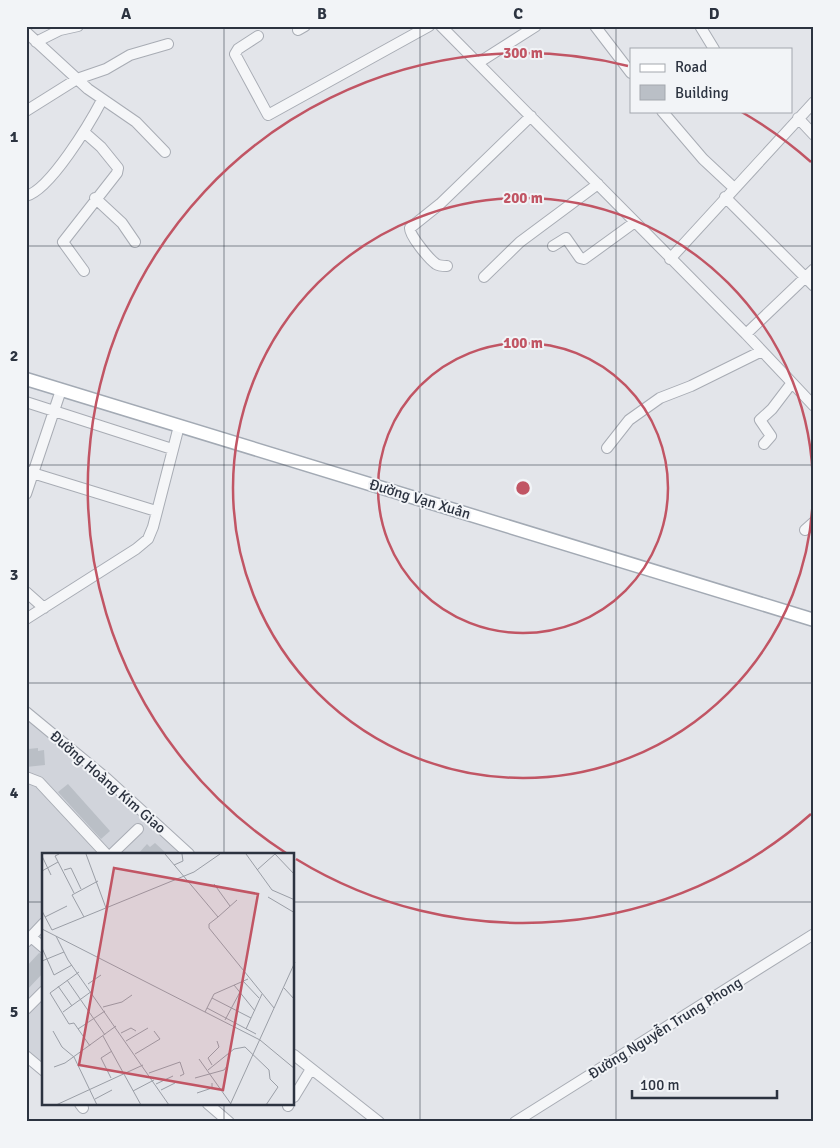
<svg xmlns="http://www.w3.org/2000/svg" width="840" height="1148" font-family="Signika,sans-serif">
  <rect width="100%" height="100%" fill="#e3e5ea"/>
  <path fill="#d1d4db" d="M26 718 88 769 182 854H44V1078L26 1063Z"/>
  <path fill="#babfc6" d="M38 748V751L44 750 45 765 26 767 28 749Z
    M68 784 110 831 101 839 58 792Z
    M155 843 167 854H138L147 844 150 847Z
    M39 953 44 955V972L26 991V967Z"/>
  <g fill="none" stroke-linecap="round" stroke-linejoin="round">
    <g stroke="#a8acb4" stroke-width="12">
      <path id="minor" d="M441 26 746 334 814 406
        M595 26 631 73
        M700 26 714 49
        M298 30 305 26
        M26 32 88 89 136 122 165 152
        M258 36 238 49 235 54 268 115 429 26
        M36 42 60 30 78 26
        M478 63 536 26
        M26 111 77 79 106 69 130 55 168 44
        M662 111 703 159 733 187
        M798 118 814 135
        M84 132 101 147 118 168 117 173 63 242 84 271
        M26 196C50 190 90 123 102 100
        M725 197 814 286
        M95 198 122 223 135 242
        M553 246 566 238 580 258 584 259 635 222
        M670 259 814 102
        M447 266C443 266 439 266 436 264 429 259 409 235 410 228L440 204 531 116
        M484 277 520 242 598 184
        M746 334 814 269
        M26 402 172 449
        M764 444 771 436 760 420 772 409 791 384
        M607 448 629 420 660 398 691 386 762 351
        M26 471 156 511
        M26 494 61 390
        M805 530 814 522
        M26 592 44 608
        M26 619 136 549 148 539 153 527 179 426
        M26 712 106 778 189 854
        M26 777 39 782 106 854
        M112 854 138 829
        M31 937 44 948
        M26 942 44 923
        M26 1009 44 991
        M294 1055 379 1122
        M26 1056 44 1071
        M294 1097 311 1069
        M80 1104 83 1108
        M208 1104 229 1122
        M288 1106 289 1104
        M515 1122 814 934"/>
    </g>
    <g stroke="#a3aab4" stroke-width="15">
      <path id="major" d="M26 379 814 620"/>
    </g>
    <use href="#minor" stroke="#f5f6f8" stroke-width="10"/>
    <use href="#major" stroke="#fff" stroke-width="12"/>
  </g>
  <path fill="none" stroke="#2c3340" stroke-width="1" stroke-opacity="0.55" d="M224 26V854M420 26V1122M616 26V1122M26 246H814M26 465H814M26 683H814M26 902H44M294 902H814M224 1104V1122"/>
  <g fill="none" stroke="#c15564" stroke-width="2.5">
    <circle cx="523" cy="488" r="145"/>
    <circle cx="523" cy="488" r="290"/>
    <path d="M811 814A435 435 0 0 1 296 859M286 853A435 435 0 0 1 628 66M740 111A435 435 0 0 1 811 162"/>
  </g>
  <g text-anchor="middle" stroke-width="4" stroke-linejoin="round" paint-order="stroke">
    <g font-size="15" fill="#2c3340" stroke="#f2f4f7">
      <text transform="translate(420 499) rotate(17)" y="5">Đường Vạn Xuân</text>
      <text transform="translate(108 782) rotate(41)" y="5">Đường Hoàng Kim Giao</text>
      <text transform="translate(665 1028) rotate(-32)" y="5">Đường Nguyễn Trung Phong</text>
    </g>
  </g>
  <g transform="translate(42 853)">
    <rect width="252" height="252" fill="#e3e5ea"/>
    <path fill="none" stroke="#9a9ea6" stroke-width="1" d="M17 1 13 3 32 40M44 1 64 55M123 1 176 64 167 71V75L232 155M204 1 230 37 253 47M233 1 253 22M0 3 9 22M132 12 141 8 140 1M22 17 29 15 39 36M215 17 233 1M0 18 16 9M172 31 188 53M226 44 253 60M0 58 10 77M3 64 25 53M42 64 30 42 56 28M176 64 195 47M0 76 218 187 253 216M10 77 152 19 178 1M14 83 26 107 127 252M0 95 12 122 30 112M0 108 22 99M37 119 8 140 27 171 32 170 48 193M25 127 63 182M201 128 217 145M46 131 59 122M192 132 213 158M16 133 30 153M242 135 253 147M170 145 209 165M61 154 80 149 90 142M165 155 214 181M21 159 50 138M163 159 172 141 206 126M183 167 198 139M36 176 63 158M204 176 220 141M11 178 20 194 32 204 55 252M79 180 89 175 94 178M61 183 99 252M84 188 106 175M93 201 118 186 112 178M157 206 189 251M170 212 166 205 177 194 175 188M12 214 23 210 74 173M166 217 192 196 203 194 227 217 228 226 236 234 224 252M107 220 138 209 142 221 138 223M69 225 59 205 70 198M153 225 182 217 185 213M114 231 131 223M119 237 133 230M91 238 112 227M155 240 170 235V230M53 246 70 237M14 252 101 212M188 252 253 109"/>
    <path fill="#c15564" fill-opacity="0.15" stroke="#c15564" stroke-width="2.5" d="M72 15 216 41 181 237 37 212Z"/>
    <rect width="252" height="252" fill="none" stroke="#2c3340" stroke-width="2.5"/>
  </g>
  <circle cx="523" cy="488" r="8" fill="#c15564" stroke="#f2f4f7" stroke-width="2.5"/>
  <g font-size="15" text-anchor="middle" font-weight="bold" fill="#c15564" stroke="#f2f4f7" stroke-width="4" stroke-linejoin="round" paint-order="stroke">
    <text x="523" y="58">300 m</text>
    <text x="523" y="203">200 m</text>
    <text x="523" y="348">100 m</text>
  </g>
  <rect width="840" height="1148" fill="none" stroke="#f2f4f7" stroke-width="55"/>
  <rect x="630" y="48" width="162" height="65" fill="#f2f4f7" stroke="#a3a7ae"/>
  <rect x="640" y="64" width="25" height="8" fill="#ffffff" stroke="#a3a7ae"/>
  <text x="675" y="72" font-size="15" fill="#2c3340">Road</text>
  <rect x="640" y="85" width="25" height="15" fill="#babfc6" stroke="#a3a7ae"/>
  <text x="675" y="98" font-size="15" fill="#2c3340">Building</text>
  <path d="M632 1090v8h145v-8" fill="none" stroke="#2c3340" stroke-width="2.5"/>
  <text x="640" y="1090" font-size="15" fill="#2c3340" stroke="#f2f4f7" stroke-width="4" paint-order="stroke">100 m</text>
  <rect x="28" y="28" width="784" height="1092" fill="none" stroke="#2c3340" stroke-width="2"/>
  <g font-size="16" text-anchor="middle" font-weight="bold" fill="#2c3340">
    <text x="126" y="19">A</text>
    <text x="322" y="19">B</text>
    <text x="518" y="19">C</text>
    <text x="714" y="19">D</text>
    <text x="14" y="142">1</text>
    <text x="14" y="361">2</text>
    <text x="14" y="580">3</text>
    <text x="14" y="798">4</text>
    <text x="14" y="1017">5</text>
  </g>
</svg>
